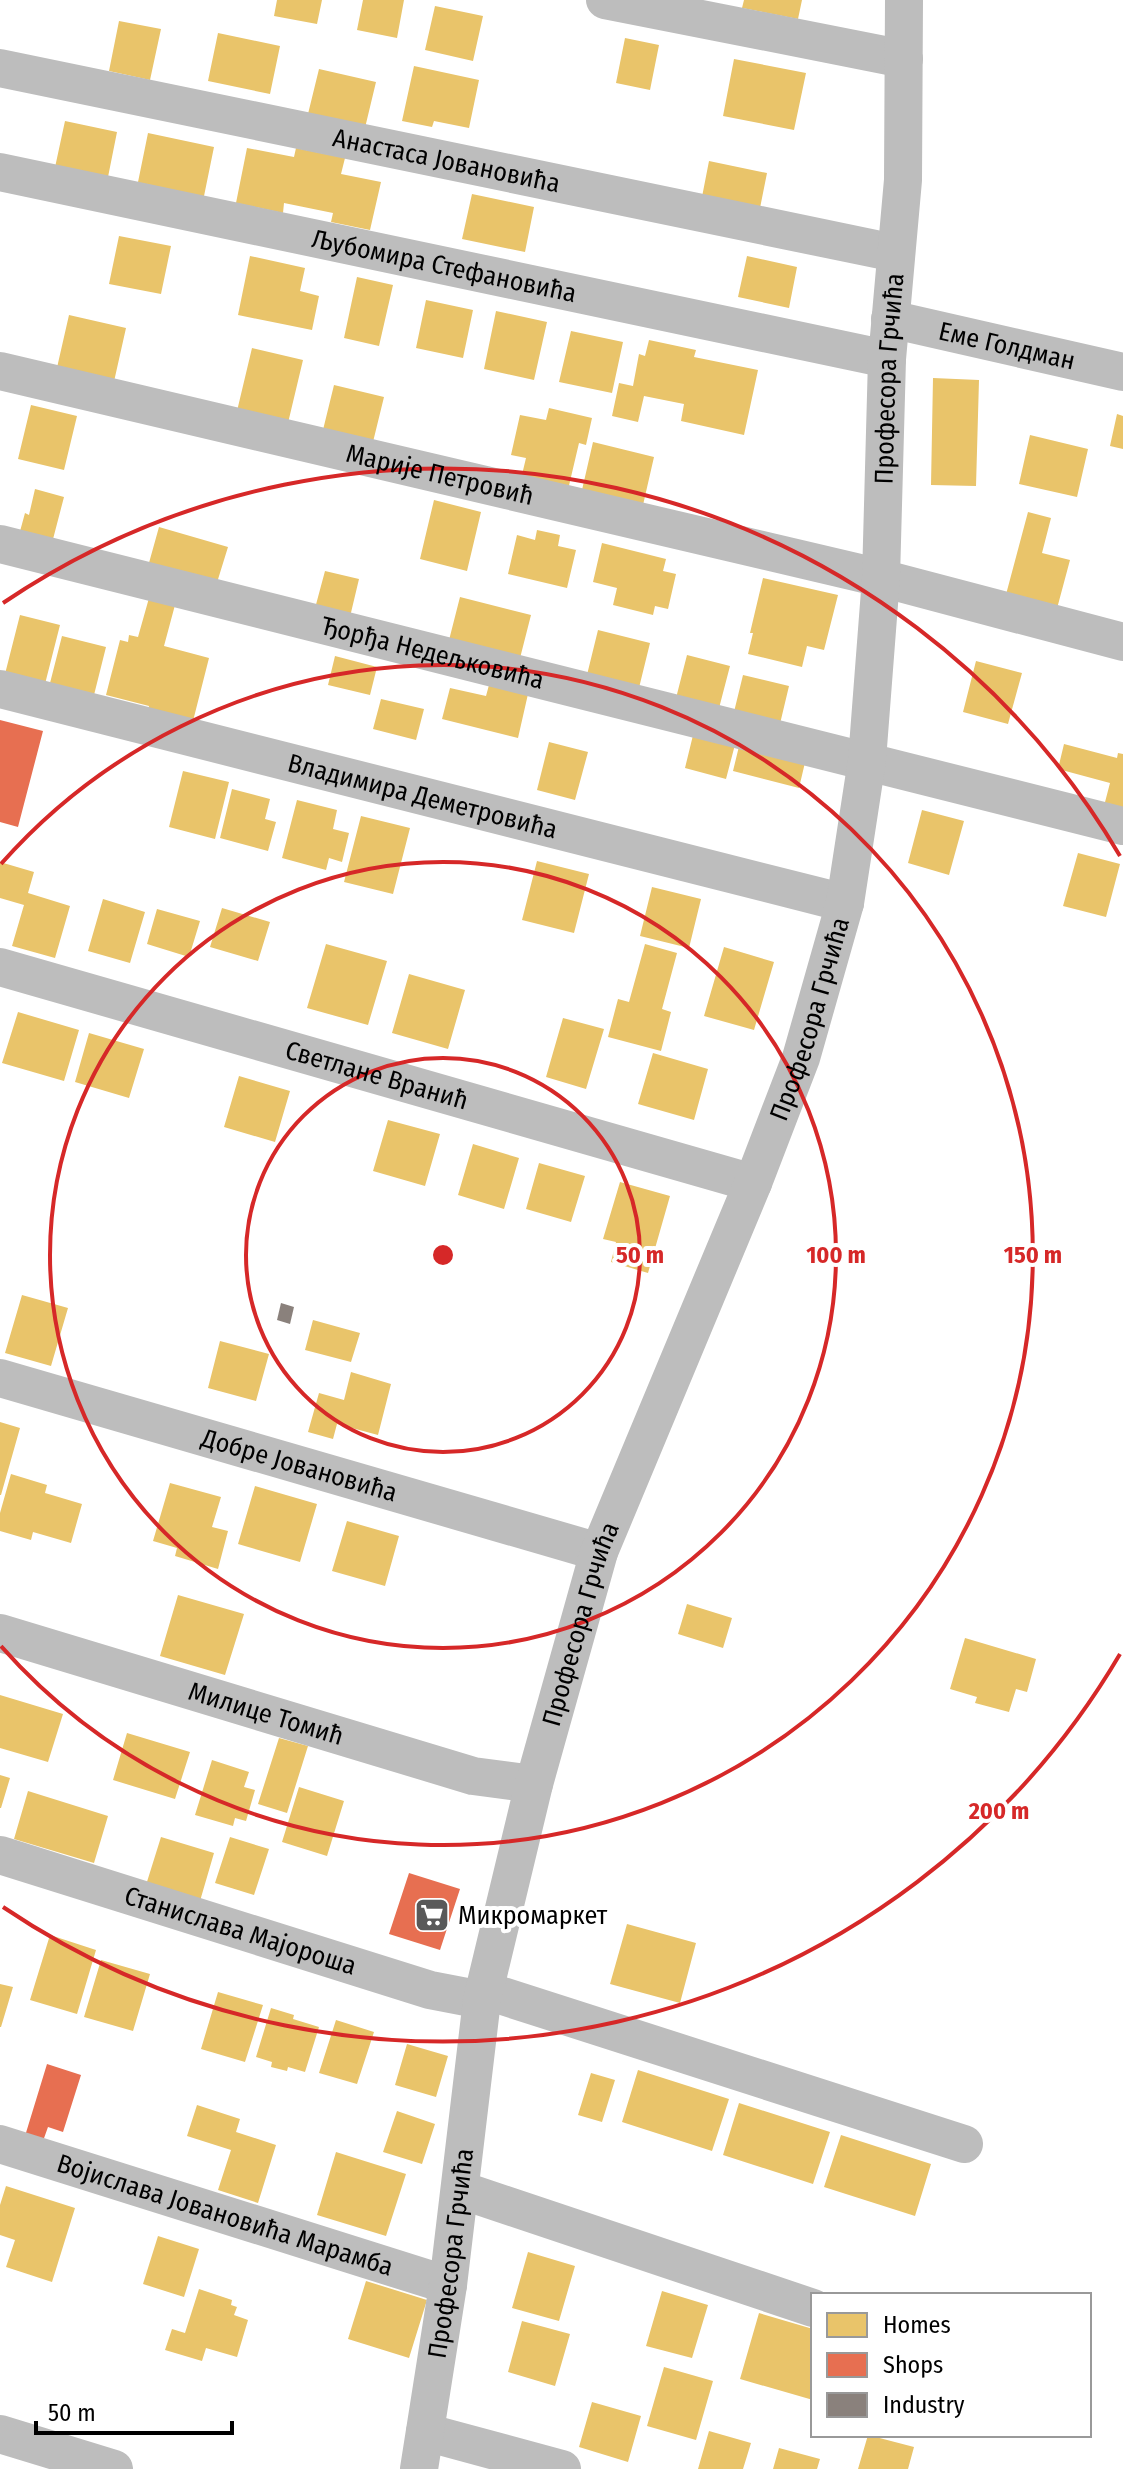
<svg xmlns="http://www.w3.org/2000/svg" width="1123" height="2469" font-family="'Fira Sans Condensed',sans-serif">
  <rect width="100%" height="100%" fill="#fff"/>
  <path fill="#e9c46a" d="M277 0H322L317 24 274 16Z
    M363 0H404L397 38 357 30Z
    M744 0H802L798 19 742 8Z
    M435 6 483 16 473 61 425 50Z
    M119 21 161 29 150 80 109 71Z
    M218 33 280 46 270 94 208 81Z
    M625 38 659 45 650 90 616 83Z
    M734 59 806 73 794 130 723 116Z
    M414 66 479 80 469 128 434 121 432 127 402 121Z
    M319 69 376 82 364 132 307 118Z
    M65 121 117 132 107 182 54 172Z
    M148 133 214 147 203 201 137 187Z
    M247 148 294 157 296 148 345 158 341 174 381 182 370 230 331 222 333 213 284 203 283 213 236 203Z
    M709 161 767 173 759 213 701 202Z
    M472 194 534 207 525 252 462 239Z
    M119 236 171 246 161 294 109 284Z
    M250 256 305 268 300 291 319 296 312 330 238 315Z
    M747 256 797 267 789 308 738 297Z
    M357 277 393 285 379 346 344 338Z
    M426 300 473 310 463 358 416 348Z
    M496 311 547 322 534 380 484 369Z
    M69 315 126 328 113 386 56 372Z
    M571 331 623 342 612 393 559 382Z
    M649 340 696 350 694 357 758 370 744 435 681 421 684 404 644 396 638 422 612 416 619 383 633 386 639 354 645 356Z
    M252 348 303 360 288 423 237 411Z
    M933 378 979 380 976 486 931 485Z
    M334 385 384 397 372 446 322 434Z
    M31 405 77 416 64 470 18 459Z
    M549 408 592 418 586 445 579 443 567 494 520 483 526 458 511 455 520 415 546 420Z
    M1117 414 1123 416V449L1110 446Z
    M1030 435 1088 449 1077 497 1019 484Z
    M593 442 654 457 643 505 582 490Z
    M35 489 64 497 52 543 19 535 25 513 29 515Z
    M434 500 481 512 467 571 420 559Z
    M1028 512 1051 518 1042 553 1070 560 1055 616 1004 602Z
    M159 527 228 547 215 589 147 570Z
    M537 530 560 535 558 546 576 550 567 588 508 574 517 535 535 540Z
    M602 543 666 559 663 571 676 574 668 609 655 606 653 615 613 605 617 588 593 582Z
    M325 571 359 579 349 621 314 612Z
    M763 578 838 595 824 650 807 646 802 667 748 654 753 633H750Z
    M460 597 531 615 518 666 447 648Z
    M149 598 175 605 164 646 209 658 193 721 148 710 149 706 106 695 120 640 128 642 129 635 138 637Z
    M20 615 60 625 45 684 5 674Z
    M598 630 650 643 637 696 585 683Z
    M62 636 106 647 93 699 49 687Z
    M687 655 730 666 718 712 675 702Z
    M335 656 377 667 370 695 328 685Z
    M976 661 1022 673 1008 724 963 712Z
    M743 675 789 686 779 728 733 716Z
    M489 685 528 694 518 738 442 719 450 688 486 696Z
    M381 699 424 709 416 740 373 729Z
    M695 727 737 737 726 779 685 768Z
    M741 738 807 754 799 788 733 771Z
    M549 742 588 752 575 800 537 790Z
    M1064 744 1117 758 1118 753 1123 754V811L1104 806 1110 783 1058 769Z
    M183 771 229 782 215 839 169 827Z
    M232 789 270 799 265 819 276 822 268 851 220 838Z
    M297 800 337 810 333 829 349 833 342 862 329 858 326 870 282 858Z
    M922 810 964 821 949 875 908 863Z
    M361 816 410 828 393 894 344 882Z
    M1078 853 1120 864 1106 917 1063 906Z
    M537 861 589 874 574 933 522 920Z
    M0 862 34 872 28 893 70 906 55 958 12 946 24 905 0 898Z
    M652 887 701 899 689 948 640 936Z
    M103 899 145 912 130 963 88 951Z
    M222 908 270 922 258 961 210 947Z
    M157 909 200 921 189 957 147 944Z
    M326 944 387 961 368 1025 307 1008Z
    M645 944 677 953 662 1009 671 1012 661 1051 608 1037 618 999 629 1002Z
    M724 947 774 962 754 1030 704 1016Z
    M409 974 465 990 448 1049 392 1033Z
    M18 1012 79 1030 64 1081 2 1063Z
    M563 1018 604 1029 586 1089 546 1077Z
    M89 1033 144 1049 129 1098 75 1082Z
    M653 1053 708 1069 694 1120 638 1104Z
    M239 1076 290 1091 275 1142 224 1127Z
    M388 1120 440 1134 425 1186 373 1171Z
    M473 1144 519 1158 504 1209 458 1195Z
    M539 1163 585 1176 571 1222 526 1209Z
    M620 1182 670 1196 648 1273 611 1262 616 1242 603 1239Z
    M22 1295 68 1308 51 1366 5 1353Z
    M313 1320 360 1333 351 1362 305 1350Z
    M220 1341 269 1354 256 1401 208 1388Z
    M351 1372 391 1384 378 1435 337 1424 333 1439 308 1432 319 1393 344 1400Z
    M0 1422 20 1428 1 1495H0Z
    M11 1474 47 1485 45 1493 82 1504 71 1543 33 1532 31 1540 0 1531V1513Z
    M170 1483 221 1497 212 1527 228 1531 218 1569 175 1556 177 1548 153 1541Z
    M255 1486 317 1504 300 1562 238 1544Z
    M347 1521 399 1536 385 1586 332 1571Z
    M178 1595 244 1614 225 1675 160 1656Z
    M687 1604 732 1618 723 1648 678 1634Z
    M965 1638 1036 1659 1027 1692 1016 1689 1009 1712 975 1703 977 1697 950 1689Z
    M0 1695 63 1714 48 1762 0 1748Z
    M127 1733 190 1752 175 1799 113 1780Z
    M279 1738 308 1746 287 1813 258 1804Z
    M212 1760 249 1772 244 1787 255 1790 246 1821 235 1818 233 1826 195 1815Z
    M0 1775 10 1778 1 1808H0Z
    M299 1787 344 1801 327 1856 282 1842Z
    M28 1791 108 1816 94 1863 14 1839Z
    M161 1837 214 1853 200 1901 146 1885Z
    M230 1837 269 1849 254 1895 215 1883Z
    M627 1924 696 1943 680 2003 610 1984Z
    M50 1935 96 1950 77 2014 30 2000Z
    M101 1960 150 1974 133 2031 84 2017Z
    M0 1984 13 1987 1 2027H0Z
    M218 1992 263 2005 245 2062 201 2049Z
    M271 2008 294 2015 293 2019 319 2027 305 2072 288 2067 287 2071 271 2067 272 2062 256 2057Z
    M336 2020 374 2032 357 2084 319 2073Z
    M407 2044 448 2056 436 2097 395 2085Z
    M638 2070 729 2099 712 2151 622 2122Z
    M591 2073 615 2080 602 2122 578 2115Z
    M739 2103 830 2132 813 2184 723 2155Z
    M197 2105 240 2119 236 2132 276 2145 258 2203 218 2190 231 2150 187 2136Z
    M397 2111 435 2124 422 2164 383 2152Z
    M841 2135 931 2164 915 2216 824 2187Z
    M336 2152 406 2174 386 2236 317 2215Z
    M6 2186 75 2208 52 2282 6 2267 15 2240 0 2235V2205Z
    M158 2236 199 2249 184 2297 143 2284Z
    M528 2252 575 2266 559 2321 512 2308Z
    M366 2281 427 2300 409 2358 348 2339Z
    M199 2289 232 2300 231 2305 237 2307 234 2315 248 2320 237 2357 206 2348 202 2361 165 2350 172 2329 185 2333Z
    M662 2291 708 2305 692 2358 646 2346Z
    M759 2313 813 2329V2400L740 2379Z
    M522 2321 570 2334 555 2386 508 2372Z
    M664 2367 713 2381 696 2440 647 2426Z
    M592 2402 641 2416 628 2462 579 2447Z
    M709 2431 751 2443 743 2469H698Z
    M868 2435 914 2447 908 2469H858Z
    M779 2448 820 2459 817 2469H773Z"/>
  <path fill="#e76f51" d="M0 720 43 731 18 827 0 822Z
    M409 1873 460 1889 440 1950 389 1934Z
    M47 2064 81 2075 63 2132 48 2127 43 2141 25 2136Z"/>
  <path fill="#8a817c" d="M281 1303 294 1307 290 1324 277 1320Z"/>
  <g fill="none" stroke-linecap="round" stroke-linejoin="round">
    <g stroke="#bdbdbd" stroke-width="38">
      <path d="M605 0 904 59"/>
      <path id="s1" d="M0 68 895 253"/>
      <path id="s2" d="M0 172 887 359"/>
      <path id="s3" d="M890 319 1123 372"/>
      <path id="s4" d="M0 371 881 578 1123 642"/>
      <path id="s5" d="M0 544 1123 826"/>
      <path id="s6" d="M0 689 845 903"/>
      <path id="s7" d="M0 967 753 1183"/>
      <path id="s8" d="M0 1378 599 1552"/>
      <path id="s9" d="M0 1633 473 1776 534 1784"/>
      <path id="s10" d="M0 1855 430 1990 482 2000"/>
      <path d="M484 1990 964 2144"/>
      <path id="s11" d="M0 2144 448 2285"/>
      <path d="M461 2190 813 2308"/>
      <path d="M425 2432 562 2469"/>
      <path d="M0 2434 114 2469"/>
      <path id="s12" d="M419 2469 448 2285 482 2000 534 1784 599 1552 753 1183 801 1058 845 903 867 760 881 578 887 359 903 180 904 0"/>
    </g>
  </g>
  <g fill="none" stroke="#d62828" stroke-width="4">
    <circle cx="443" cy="1255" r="197"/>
    <circle cx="443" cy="1255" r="393"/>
    <path d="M1 864A590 590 0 1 1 1 1646"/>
    <path d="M1120 1654A786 786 0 0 1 3 1907M3 603A786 786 0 0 1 1120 856"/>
  </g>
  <defs>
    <g id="supermarket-square" transform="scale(1.8)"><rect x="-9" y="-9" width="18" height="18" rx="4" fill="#595959" stroke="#fff"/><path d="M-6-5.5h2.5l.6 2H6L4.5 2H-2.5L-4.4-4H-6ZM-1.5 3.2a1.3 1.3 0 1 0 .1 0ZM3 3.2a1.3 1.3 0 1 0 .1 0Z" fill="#fff"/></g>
  </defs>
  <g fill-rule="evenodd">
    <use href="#supermarket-square" x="432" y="1915"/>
  </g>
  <g text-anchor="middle" stroke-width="8" stroke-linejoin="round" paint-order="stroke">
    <g font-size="26" fill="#000" stroke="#fff">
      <text dy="9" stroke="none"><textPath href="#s1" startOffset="456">Анастаса Јовановића</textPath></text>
      <text dy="9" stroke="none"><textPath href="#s2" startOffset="454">Љубомира Стефановића</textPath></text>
      <text dy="9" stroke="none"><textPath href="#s3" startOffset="120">Еме Голдман</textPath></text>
      <text dy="9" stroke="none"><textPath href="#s12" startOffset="2158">Професора Грчића</textPath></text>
      <text dy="9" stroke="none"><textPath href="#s4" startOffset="452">Марије Петровић</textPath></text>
      <text dy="9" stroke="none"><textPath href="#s5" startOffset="446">Ђорђа Недељковића</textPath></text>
      <text dy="9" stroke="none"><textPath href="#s6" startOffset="436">Владимира Деметровића</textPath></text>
      <text dy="9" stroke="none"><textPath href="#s12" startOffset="1510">Професора Грчића</textPath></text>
      <text dy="9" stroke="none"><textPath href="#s7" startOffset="392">Светлане Вранић</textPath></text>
      <text dy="9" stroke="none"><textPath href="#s8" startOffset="312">Добре Јовановића</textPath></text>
      <text dy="9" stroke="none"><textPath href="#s12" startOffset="862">Професора Грчића</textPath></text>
      <text dy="9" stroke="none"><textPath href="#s9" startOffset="278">Милице Томић</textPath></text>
      <text dy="9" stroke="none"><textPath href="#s10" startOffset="252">Станислава Мајороша</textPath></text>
      <text dy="9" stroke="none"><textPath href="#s11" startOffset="236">Војислава Јовановића Марамба</textPath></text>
      <text dy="9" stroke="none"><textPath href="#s12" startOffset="218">Професора Грчића</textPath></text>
    </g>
    <g font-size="26" fill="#000" stroke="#fff" text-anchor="start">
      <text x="458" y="1924">Микромаркет</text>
    </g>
  </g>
  <circle cx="443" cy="1255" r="12" fill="#d62828" stroke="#fff" stroke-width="4"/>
  <g font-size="24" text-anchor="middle" font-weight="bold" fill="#d62828" stroke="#fff" stroke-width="8" stroke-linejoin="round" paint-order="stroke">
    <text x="640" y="1263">50 m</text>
    <text x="836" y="1263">100 m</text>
    <text x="1033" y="1263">150 m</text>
    <text x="999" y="1819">200 m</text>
  </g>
  <rect x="811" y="2293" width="280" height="144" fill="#ffffff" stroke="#999999" stroke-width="2"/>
  <rect x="827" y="2313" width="40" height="24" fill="#e9c46a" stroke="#999999" stroke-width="2"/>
  <text x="883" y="2333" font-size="24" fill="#000000">Homes</text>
  <rect x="827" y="2353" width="40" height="24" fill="#e76f51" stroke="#999999" stroke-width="2"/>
  <text x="883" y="2373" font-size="24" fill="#000000">Shops</text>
  <rect x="827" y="2393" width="40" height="24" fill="#8a817c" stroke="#999999" stroke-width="2"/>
  <text x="883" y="2413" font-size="24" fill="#000000">Industry</text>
  <path d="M36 2421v12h196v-12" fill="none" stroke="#000000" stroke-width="4"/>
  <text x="48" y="2421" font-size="24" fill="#000000" stroke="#ffffff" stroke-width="6" paint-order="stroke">50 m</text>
</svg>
